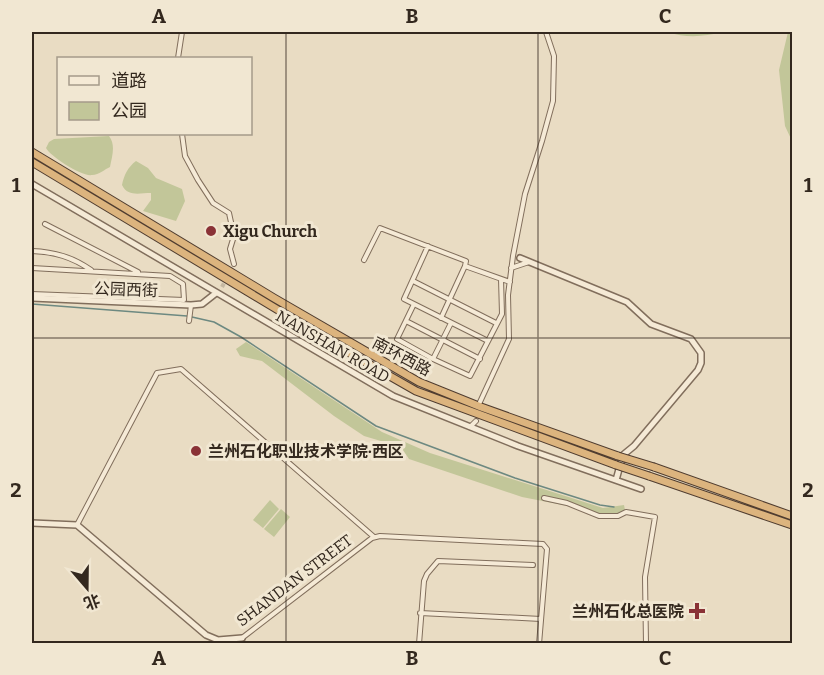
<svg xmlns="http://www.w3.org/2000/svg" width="824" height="675" font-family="Bitter,'Noto Sans SC',serif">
  <rect width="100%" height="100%" fill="#e9dcc3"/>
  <path fill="#c2c699" d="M666 32H723C702 37 687 38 666 32Z
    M788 32H792V141L785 126 779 70Z
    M109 136C116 145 112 156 110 167 105 169 99 175 92 175 82 177 51 157 46 148L49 142 54 139Z
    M136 161 148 168 156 178 182 189 185 201 176 221 143 211 151 200V193C139 193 128 197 122 185 124 175 128 167 136 161Z
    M246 342 382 432 430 453 603 508 624 505 625 510 620 516 610 518 573 507 522 497 409 459 401 447 364 436 334 416 262 361 240 356 236 349Z
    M270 500 279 509 263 528 253 520Z
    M281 509 290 517 274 537 264 529Z"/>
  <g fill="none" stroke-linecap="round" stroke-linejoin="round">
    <path stroke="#6d8981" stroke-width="1.5" d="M32 304 187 316
      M192 317 214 322 241 337 376 426 515 478 600 505 614 507"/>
    <path stroke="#c5b8a2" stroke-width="4" stroke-dasharray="4 2" stroke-linecap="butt" d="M222 287 234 264"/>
    <g stroke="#816e5c" stroke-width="6">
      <path id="minor" d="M178 58 182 32
        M182 134 185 156 198 180 213 203 229 213 234 236 230 249 234 264
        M45 224 138 272
        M428 246 404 299 488 341
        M32 251C55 252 72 257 91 270
        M364 260 380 228 466 261 465 266
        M32 268 170 276 183 284 184 300 32 294
        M511 268 529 262
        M413 281 496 323
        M414 304 397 339 433 359 470 376 502 314 501 279
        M441 318 465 266 510 282
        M189 321 191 305
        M406 321 480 359
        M433 359 451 323
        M480 402 509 339 508 295 513 256 525 194 542 141 553 101 554 56 546 32
        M470 427 476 421
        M544 498 567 503 599 516H618L626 512 655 517 645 577 646 644
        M77 525 157 373 181 369 374 537
        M420 613 541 619
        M242 638 372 538 380 536 543 544 547 549 539 644
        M419 644 424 581 427 574 438 561 533 565"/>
    </g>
    <g stroke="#816e5c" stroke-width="8">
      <path id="tertiary" d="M32 184 393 396 518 446 641 489
        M520 258 627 302 651 324 691 339 701 353V363L698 370 634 446 623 455 616 480
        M32 298 191 305 202 304 216 293
        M32 523 77 525 206 635 218 640 242 638"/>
    </g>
    <g stroke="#503d30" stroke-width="9">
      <path id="trunk" d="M32 152 274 298 419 382 481 407 618 456
        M32 162 353 355 416 391 616 465
        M654 467 792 516
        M649 476 792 525"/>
    </g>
    <use href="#minor" stroke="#f5ead6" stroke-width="4"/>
    <use href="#tertiary" stroke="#f5ead6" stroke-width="5"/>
    <use href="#trunk" stroke="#dcb47e" stroke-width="7"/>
    <g stroke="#503d30" stroke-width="9" stroke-linecap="butt">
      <path id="trunk-bridge" d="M618 456 654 467
        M616 465 649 476"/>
    </g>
    <use href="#trunk-bridge" stroke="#dcb47e" stroke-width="7"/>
  </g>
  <path fill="none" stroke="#33281e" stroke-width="1.5" stroke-opacity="0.55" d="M286 32V644M538 32V644M32 338H792"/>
  <g fill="#8a3236" stroke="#f1e7d2" stroke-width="2">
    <circle cx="211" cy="231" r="6"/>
    <circle cx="196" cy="451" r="6"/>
    <path d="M694 602h6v6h6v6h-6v6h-6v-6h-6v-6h6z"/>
  </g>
  <g text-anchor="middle" stroke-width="6" stroke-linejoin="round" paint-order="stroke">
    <g font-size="16" font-weight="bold" fill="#33281e" stroke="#f1e7d2" text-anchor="start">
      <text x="223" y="237">Xigu Church</text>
      <text x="208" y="457">兰州石化职业技术学院·西区</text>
      <text x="684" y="617" text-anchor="end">兰州石化总医院</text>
    </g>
    <g font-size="16" fill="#33281e" stroke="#f1e7d2">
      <text transform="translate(126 289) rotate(2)" y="6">公园西街</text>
      <text transform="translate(333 346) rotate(30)" y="6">NANSHAN ROAD</text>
      <text transform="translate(402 356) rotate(28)" y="6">南环西路</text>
      <text transform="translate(294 580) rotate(-37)" y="6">SHANDAN STREET</text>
    </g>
  </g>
  <rect width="824" height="675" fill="none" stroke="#f1e7d2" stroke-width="66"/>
  <rect x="57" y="57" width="195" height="78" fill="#f1e7d2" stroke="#a59b8a" stroke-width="1.5"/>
  <rect x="69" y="76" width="30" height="9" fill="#f5ead6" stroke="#a59b8a" stroke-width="1.5"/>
  <text x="111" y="87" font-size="18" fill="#33281e">道路</text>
  <rect x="69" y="102" width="30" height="18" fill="#c2c699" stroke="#a59b8a" stroke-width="1.5"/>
  <text x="111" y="117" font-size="18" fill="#33281e">公园</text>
  <g transform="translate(87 588) rotate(160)" stroke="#f1e7d2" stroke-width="4.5" paint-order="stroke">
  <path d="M0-4.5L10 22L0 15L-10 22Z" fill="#33281e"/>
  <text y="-9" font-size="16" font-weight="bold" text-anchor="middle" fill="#33281e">北</text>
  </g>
  <rect x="33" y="33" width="758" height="609" fill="none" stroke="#33281e" stroke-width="2"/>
  <g font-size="20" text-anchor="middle" font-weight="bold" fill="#33281e">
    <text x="159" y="23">A</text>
    <text x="412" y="23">B</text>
    <text x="665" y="23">C</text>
    <text x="16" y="192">1</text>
    <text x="808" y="192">1</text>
    <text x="16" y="497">2</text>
    <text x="808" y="497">2</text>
    <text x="159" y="665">A</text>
    <text x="412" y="665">B</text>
    <text x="665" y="665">C</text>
  </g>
</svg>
